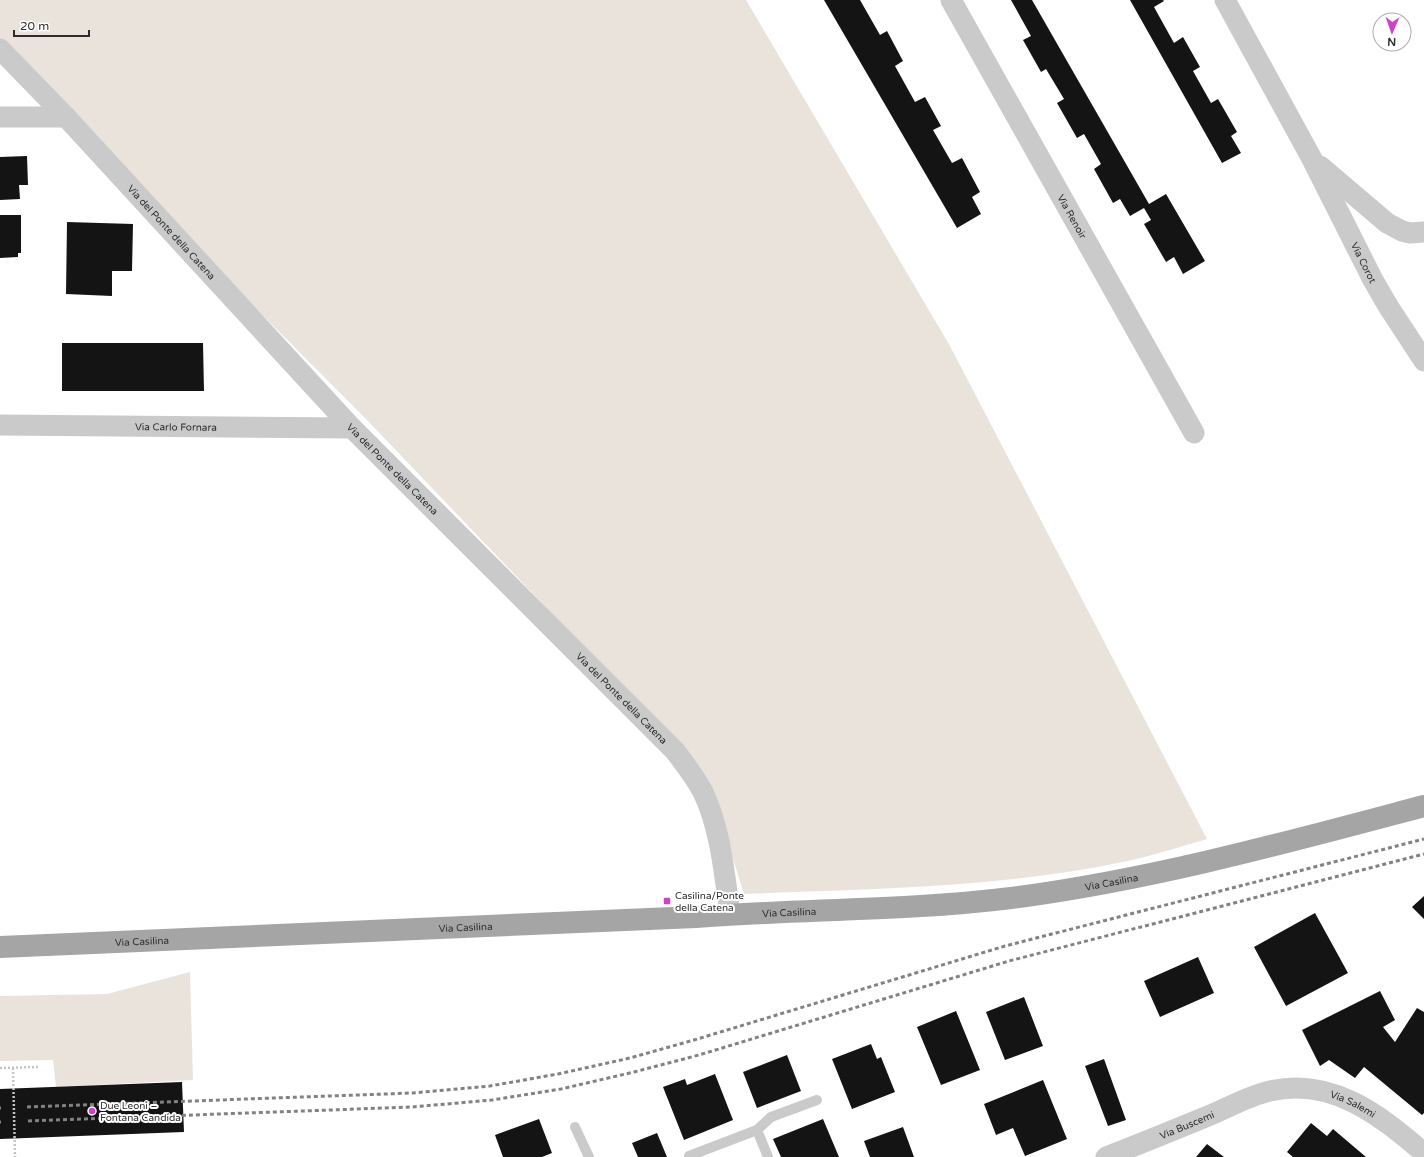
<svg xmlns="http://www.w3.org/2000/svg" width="1424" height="1157" font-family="'Varela Round',sans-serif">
  <rect width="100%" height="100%" fill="#fff"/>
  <path fill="#e9e3dc" d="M0 0H746L950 346 1207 839C1180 847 1154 855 1128 861 1001 888 873 889 744 894L722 824 667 734 368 421 66 118 0 49Z
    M190 972 193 1080 56 1087 53 1060 0 1061V996L107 994Z"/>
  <path fill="#141414" d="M824 0H860L880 35 887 31 903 61 895 66 915 102 925 97 941 126 933 130 952 163 962 158 980 192 972 197 981 214 957 228Z
    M1011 0H1032L1149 204 1166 194 1205 261 1183 274 1174 257 1166 262 1144 224 1151 220 1144 208 1130 216 1120 199 1113 203 1094 169 1101 164 1084 134 1077 138 1057 103 1064 99 1046 69 1041 72 1023 40 1031 36Z
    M1130 0H1163L1164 1 1154 7 1174 43 1183 37 1200 67 1193 71 1211 103 1218 99 1237 132 1231 136 1241 153 1222 163Z
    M27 156 28 185H19L20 199 0 200V157Z
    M0 215H21V253H18V257L0 258Z
    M67 222 133 224 132 271H112V296L66 294Z
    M62 343H203L204 391H62Z
    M1424 896V919L1412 907Z
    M1315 913 1348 973 1286 1006 1254 947Z
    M1198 957 1214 993 1160 1017 1144 981Z
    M1380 991 1395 1020 1383 1027 1395 1042 1417 1008 1424 1012V1113L1422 1115 1364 1067 1355 1078 1329 1060 1320 1066 1302 1030Z
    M1024 997 1043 1046 1005 1060 986 1012Z
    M956 1011 980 1070 941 1085 917 1027Z
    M871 1044 877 1059 881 1057 895 1092 852 1109 832 1059Z
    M787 1055 801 1091 757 1108 743 1072Z
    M1104 1059 1126 1120 1108 1126 1085 1066Z
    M715 1074 733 1120 684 1140 663 1087 685 1079 687 1085Z
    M1043 1080 1067 1139 1025 1156 1013 1128 996 1135 984 1104Z
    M182 1082 184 1132 0 1139V1089Z
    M539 1119 552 1153 542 1157H503L495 1135Z
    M823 1119 839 1157H781L773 1139Z
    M1311 1123 1327 1136 1333 1129 1366 1157H1293L1287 1152Z
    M903 1127 914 1157H870L864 1141Z
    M657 1133 667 1157H638L632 1143Z
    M1207 1144 1224 1157H1196Z"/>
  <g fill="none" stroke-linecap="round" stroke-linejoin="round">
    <path stroke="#c4c4c4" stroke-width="2.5" stroke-dasharray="2 2" stroke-linecap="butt" d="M0 1068 38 1067
      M13 1068 15 1157"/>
    <path stroke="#cacaca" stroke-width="10" d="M575 1127 589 1157
      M757 1130 768 1157
      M689 1156 757 1130 771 1117 817 1100"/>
    <g stroke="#cacaca" stroke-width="21">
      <path id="s1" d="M951 0 1194 433"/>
      <path id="s2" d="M1225 0 1312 159 1373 280 1388 306 1424 361"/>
      <path id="s3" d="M0 49 66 117 352 428 675 751C685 764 695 777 703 792 721 830 724 873 730 914"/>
      <path d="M0 117H66"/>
      <path d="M1320 166 1387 223 1402 231 1410 233 1424 232"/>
      <path id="s4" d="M0 425 352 428"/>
      <path id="s5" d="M1106 1157C1140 1144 1174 1130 1208 1116 1228 1108 1248 1096 1270 1091 1332 1077 1380 1115 1424 1153"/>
    </g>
    <path stroke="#a5a5a5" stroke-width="22" id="s6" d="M0 947 696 917C801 909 907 911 1011 898 1151 880 1288 842 1424 806"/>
    <path stroke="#828282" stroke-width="3" stroke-dasharray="4 3" stroke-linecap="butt" d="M27 1107 412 1093 490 1086 558 1074 630 1058 694 1040 1005 946 1424 839
      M0 1108H1
      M28 1121 412 1107 492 1100 561 1089 634 1072 699 1055 1009 961 1424 854
      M0 1122H1"/>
  </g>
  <g fill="#d141c8" stroke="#fff" stroke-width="1.5">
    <rect x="663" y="897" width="8" height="8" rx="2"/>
    <circle cx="92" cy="1111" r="4"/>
  </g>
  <g text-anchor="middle" stroke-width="4" stroke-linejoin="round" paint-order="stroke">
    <g font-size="10" fill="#2d2d2d" stroke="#fff">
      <text dy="4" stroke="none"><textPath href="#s1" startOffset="248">Via Renoir</textPath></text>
      <text dy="4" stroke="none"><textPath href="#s3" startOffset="251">Via del Ponte della Catena</textPath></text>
      <text dy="4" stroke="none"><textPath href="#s2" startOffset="297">Via Corot</textPath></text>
      <text dy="4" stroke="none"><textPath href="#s4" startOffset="176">Via Carlo Fornara</textPath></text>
      <text dy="4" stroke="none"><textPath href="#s3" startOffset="575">Via del Ponte della Catena</textPath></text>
      <text dy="4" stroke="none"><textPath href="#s3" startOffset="899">Via del Ponte della Catena</textPath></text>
      <text dy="4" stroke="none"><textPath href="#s6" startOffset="1114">Via Casilina</textPath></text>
      <text dy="4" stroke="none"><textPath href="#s6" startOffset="790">Via Casilina</textPath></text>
      <text dy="4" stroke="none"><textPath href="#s6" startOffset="466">Via Casilina</textPath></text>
      <text dy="4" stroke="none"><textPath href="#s6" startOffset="142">Via Casilina</textPath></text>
      <text dy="4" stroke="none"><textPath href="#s5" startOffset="263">Via Salemi</textPath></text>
      <text dy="4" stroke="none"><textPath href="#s5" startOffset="87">Via Buscemi</textPath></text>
    </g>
    <g font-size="10" fill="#2d2d2d" stroke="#fff" text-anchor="start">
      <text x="675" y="899">Casilina/Ponte<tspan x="675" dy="12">della Catena</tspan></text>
      <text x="100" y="1109">Due Leoni –<tspan x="100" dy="12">Fontana Candida</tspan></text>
    </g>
  </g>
  <g transform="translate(1392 32) rotate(182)"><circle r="19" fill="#ffffff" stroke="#ababab"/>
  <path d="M0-3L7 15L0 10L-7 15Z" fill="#d141c8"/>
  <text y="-6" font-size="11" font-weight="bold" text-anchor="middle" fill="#2d2d2d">N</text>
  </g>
  <path d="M14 30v6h75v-6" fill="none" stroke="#2d2d2d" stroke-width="2"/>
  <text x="20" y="30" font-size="12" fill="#2d2d2d" stroke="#ffffff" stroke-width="3" paint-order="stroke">20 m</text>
</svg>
